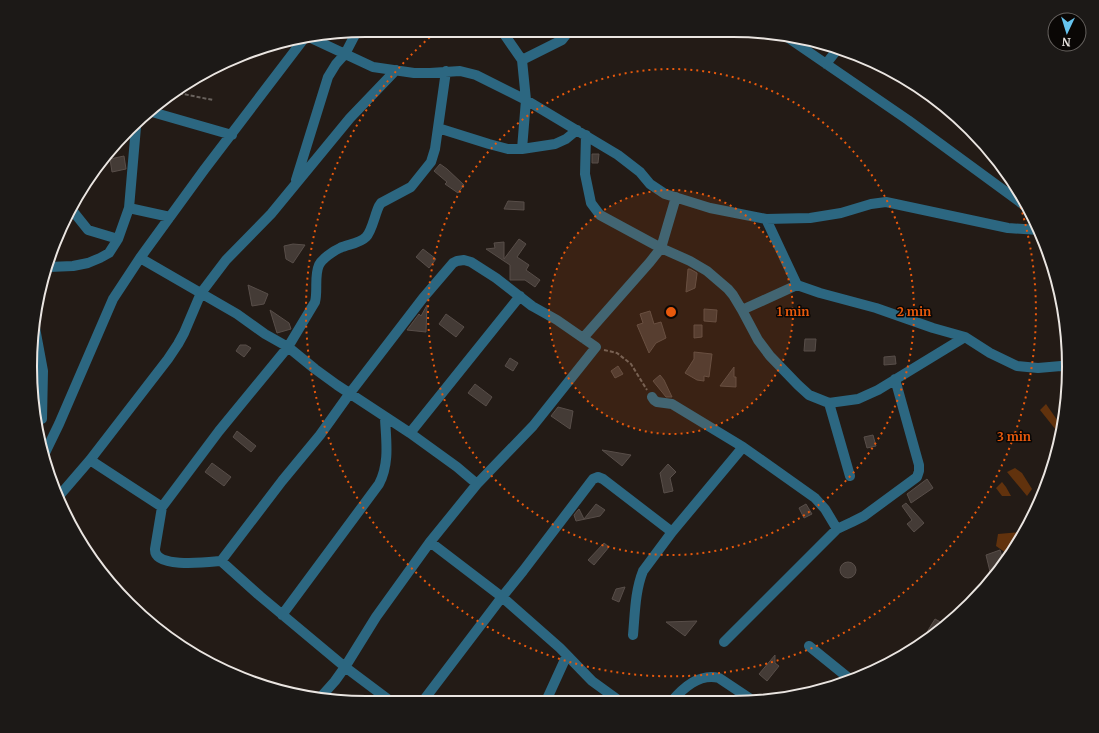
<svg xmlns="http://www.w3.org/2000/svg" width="1099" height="733" font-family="Merriweather,serif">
  <rect width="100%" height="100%" fill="#231b16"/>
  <path fill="#61320d" d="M1046 404 1062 427 1060 435 1040 410Z
    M1015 468 1022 473 1032 489 1027 496 1007 472Z
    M1002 482 1006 487 1011 496H1002L996 488Z
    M1022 532 1023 537 1009 555 996 546 998 534Z"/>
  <path fill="#443b36" stroke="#584e49" d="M592 154H599L598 163H592Z
    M124 156 126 169 112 172 110 159Z
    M440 164 447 169 464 185 458 193 445 184 447 182 434 171Z
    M508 201 524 202V210L504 209Z
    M519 239 526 244 517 257 529 265 526 270 540 280 535 287 525 280H510V265L486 249 495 248 494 243 504 242V259Z
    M293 244 305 245 293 263 286 259 284 246Z
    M423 249 436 259 429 268 416 257Z
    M688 269H690L697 273V274L695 288 686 292Z
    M248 285 268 294 264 304 252 306Z
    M427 305 426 332 407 330 419 314 421 316Z
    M704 309 717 310 716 322 704 321Z
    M270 310 289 323 291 329 277 333Z
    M650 311 654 324 661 322 666 338 656 343 649 353 637 325 643 323 640 314Z
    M446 314 464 327 456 337 439 324Z
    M694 325H702V337L694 338Z
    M805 339H816L815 351H804Z
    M240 345H246L251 348 244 357 236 351Z
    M694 352 712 354 709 377 704 376V381L697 380 685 373 694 359Z
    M895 356 896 364 884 365V357Z
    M510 358 518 363 513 371 505 366Z
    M618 366 623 374 615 378 611 371Z
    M734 367V377H736V387L720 386Z
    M660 375 664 380 672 397H666L653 381Z
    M475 384 492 397 486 406 468 393Z
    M558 407 573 411 570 429 551 416Z
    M237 431 256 446 251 452 233 437Z
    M873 435 876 446 867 448 864 437Z
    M602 450 631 455 622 466Z
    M212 463 231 477 224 486 205 472Z
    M668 464 676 472 670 478 673 491 664 493 660 473Z
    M927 479 933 488 911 503 907 494Z
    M906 503 924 523 914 532 907 524 912 520 902 506Z
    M596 504 605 510 600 516 576 521 574 515 578 510 579 509 584 519Z
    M806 504 812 514 804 518 799 508Z
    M604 543 609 547 594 565 588 560Z
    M1000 550 1004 563 992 580 986 555Z
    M840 570a8 8 0 1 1 16 0a8 8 0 1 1-16 0Z
    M625 587 619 602 612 599 616 589Z
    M935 619 946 625 934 636 927 632Z
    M697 621 685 636 666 622Z
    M775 655V663L779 666 767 681 759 674Z"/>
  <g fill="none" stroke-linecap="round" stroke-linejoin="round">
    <path stroke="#69625d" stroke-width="2" stroke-dasharray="4 2" stroke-linecap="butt" d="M173 92 213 100
      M604 350 617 353 631 364 647 390"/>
    <path stroke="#2c6781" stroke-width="10" d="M502 31 522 60 526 100 522 149
      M784 35 908 120 1028 208
      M313 39 373 67 414 73H430L460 71 476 75 526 100 618 155 640 172 650 184 665 194 710 208 766 219 810 218 841 213 871 204 886 202 1008 228 1039 230
      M522 60 562 40 569 31
      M826 64 836 51
      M152 112 232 135
      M438 128 489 144 508 149H522L555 144 566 139 577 130
      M586 135 585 174 591 203 600 215 661 248 690 261 707 271 728 289 733 295 742 310 758 340 770 356 798 385 809 395 829 403 858 399 878 390 965 337
      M296 180 328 77 336 64 345 54 357 31
      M129 208 170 217
      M72 210 88 230 118 239 129 208 136 127
      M766 219 797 285 820 293 876 308 933 328 965 337 990 353 1017 366 1038 368 1061 366 1068 367
      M140 258 237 314 265 334 288 347 315 369 337 385 410 433 457 467 477 484 430 542 376 617 345 667 335 681 319 699
      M49 267 73 266 88 263 100 258 109 253 118 239
      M742 310 797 285
      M35 328 43 371 42 419
      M583 338 650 262 661 248 676 197
      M652 397 654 400 657 402 672 404 743 447 815 498 825 509 837 529
      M829 403 850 476
      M410 433 520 296
      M43 457 59 424 113 299 140 258 204 170 303 40
      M90 460 162 507 219 431 288 347 315 302C318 291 314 276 319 265 322 259 333 251 340 248 348 244 359 244 366 237 372 231 375 214 379 206L381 203 411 187 431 162 435 149 446 71
      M59 496 90 460 168 359 178 344 184 333 201 293 226 260 271 214 350 118 396 70
      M162 507 155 549C154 569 209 562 221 561L282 481 320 435 350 393 423 298 453 263 457 261 464 260 471 262 496 278 532 306 557 320 596 347 533 426 477 484
      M430 542 502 597 560 648 592 681 621 702
      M221 561 260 596 345 667 389 700
      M282 615 379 484C390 463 386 440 385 418
      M633 635C635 613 635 591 643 571L672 532 743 447
      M724 642 837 529 852 522 864 516 917 477 919 471V465L895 379
      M809 646 851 680
      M423 701 502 597 523 571 593 479 598 477 603 479 672 532
      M546 701 567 655
      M671 702C683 688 699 673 719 678L755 702"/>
    <path stroke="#2c6781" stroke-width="10" d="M136 609 163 632"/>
  </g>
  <circle cx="671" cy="312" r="122" fill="#e8590c" fill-opacity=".12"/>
  <g fill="none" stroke="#e8590c" stroke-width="2" stroke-dasharray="2 4">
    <circle cx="671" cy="312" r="122"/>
    <circle cx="671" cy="312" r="243"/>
    <path d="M1013 184A365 365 0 1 1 436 32"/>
  </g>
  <path d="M0 0H1099V733H0ZM366 37H733A329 329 0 0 1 1062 366V367A329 329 0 0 1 733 696H366A329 329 0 0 1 37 367V366A329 329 0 0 1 366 37Z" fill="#1c1917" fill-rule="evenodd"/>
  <path fill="none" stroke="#eae5e1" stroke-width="2" d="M366 37H733A329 329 0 0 1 1062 366V367A329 329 0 0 1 733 696H366A329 329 0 0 1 37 367V366A329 329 0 0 1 366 37Z"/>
  <circle cx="671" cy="312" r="6" fill="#e8590c" stroke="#0a0705" stroke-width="2"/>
  <g font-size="12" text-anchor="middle" font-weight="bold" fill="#e8590c" stroke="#0a0705" stroke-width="3" stroke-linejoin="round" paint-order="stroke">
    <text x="793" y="316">1 min</text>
    <text x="914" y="316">2 min</text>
    <text x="1014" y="441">3 min</text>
  </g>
  <g transform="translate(1067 32) rotate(184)"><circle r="19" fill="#0a0705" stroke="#64605d"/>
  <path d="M0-3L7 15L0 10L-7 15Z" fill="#66c4ef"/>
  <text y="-6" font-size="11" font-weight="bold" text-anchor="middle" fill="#eae5e1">N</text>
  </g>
</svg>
